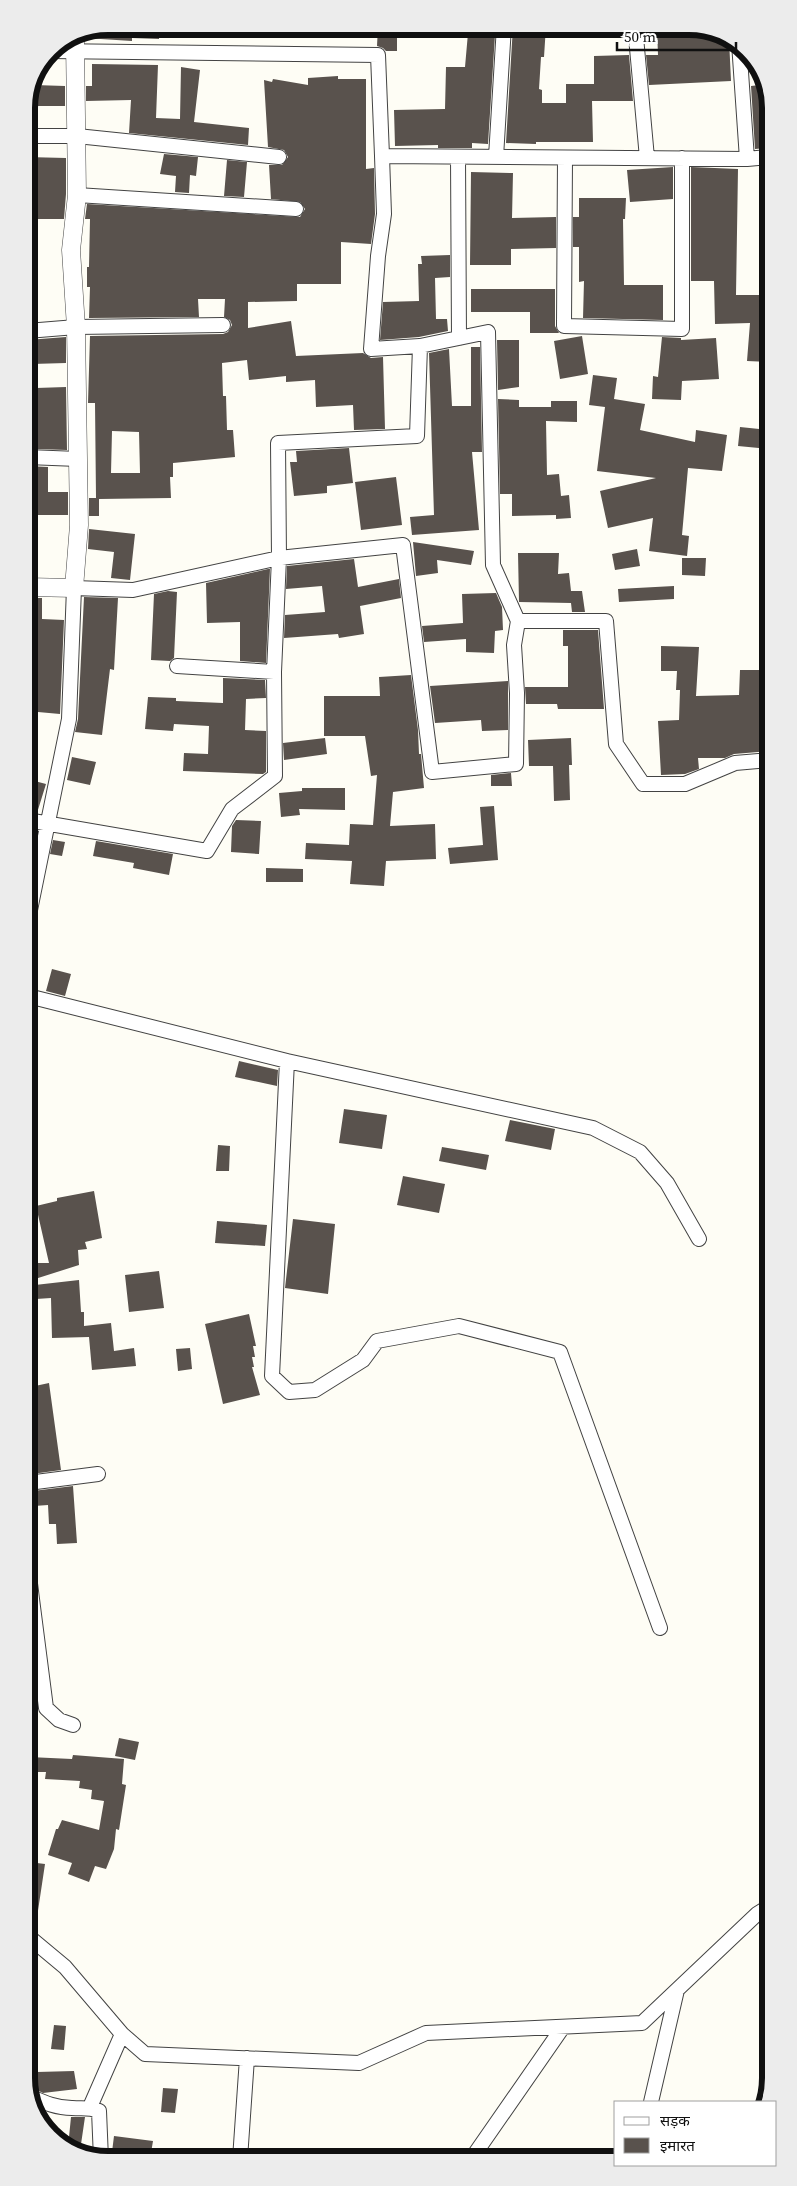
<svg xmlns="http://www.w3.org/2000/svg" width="797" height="2186" font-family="'Source Serif 4','Noto Sans Devanagari',serif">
  <rect width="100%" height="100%" fill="#fefdf5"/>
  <path fill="#59524d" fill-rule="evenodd" d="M108 26H159V39L132 38V41L85 38V36Z
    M378 26H397V51H386L383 48 377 46Z
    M513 26H546L544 57H541L539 89 542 90V103H566V84H594V56L629 55 633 101H592L593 142H536V144L506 143Z
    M673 27 674 35 712 33 729 39 731 81 649 85 646 55H658L657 28Z
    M468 33 495 35 488 144 472 143V148H438V145L395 146 394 110 445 109 446 67H465Z
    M92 64 158 65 156 118 180 119 181 67 200 70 194 122 249 128 248 145 129 133 131 100 86 101V86H92Z
    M338 76V79H366V169L374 168 375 214 371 244 341 242V284H297V301L248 302V328L291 321 296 356 363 353 371 358 383 357 385 429 354 430 353 405 316 407 315 380 286 382V376L249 380 247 360 222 363 223 396H226L227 430H233L235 457 173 463V477H170L171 498 99 499V516H89V498H96L95 403H88L90 336 223 334 228 332 232 325 230 320 224 317 225 299H198L199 317 89 318 90 287H87V267H89L90 219H85L87 204 300 217 305 209 300 202 271 199 269 165H282L288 157 284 150 268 147 264 80 272 82 273 79 308 85V78ZM112 431 139 432 140 473H111Z
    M767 84 768 148 755 149 751 86Z
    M34 85 65 86V106H26Z
    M164 154 198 157 196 176 190 175 189 193 175 192 176 176 160 174Z
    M26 157 66 158V194L64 219H38V204H27Z
    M227 160 247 162 244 197 224 196Z
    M673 167V199L630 202 627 170Z
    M691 167 738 169 736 295H768V362L747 361 750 323 715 324 714 281H691Z
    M471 172 513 173 512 218 556 217V248L511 249V265H470Z
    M579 198H626L625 219H623L624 285H663V320L583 318 584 281 579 282V247H573V217H579Z
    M450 255V277L435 278 436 319H447L448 331 419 337 380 340 383 302 419 301 418 264H422L421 256Z
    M471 289H555V326L559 333H530V312H471Z
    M582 336 588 374 560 379 554 341Z
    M66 337V363L32 364 31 347H27V340Z
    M662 337 681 338V340L716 338 719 379 682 381 681 400 652 399 653 376 658 377Z
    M497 340H519V387L498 390Z
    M471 347H480L482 452H472L479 530 412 535 410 517 434 515 429 353 449 349 452 406H471Z
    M593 375 617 378 614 399 645 404 640 430 695 442 696 430 727 435 722 471 688 468 682 535 689 536 687 556 649 551 653 518 608 528 600 491 656 478 597 471 605 407 589 405Z
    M66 387 67 450 36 449V388Z
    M498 399 519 400V407H551V401H577V422L546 421 547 475 559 474 561 496 569 495 571 518 556 519V515L512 516V494H500Z
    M740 427 768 430V449L738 446Z
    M349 448 353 483 327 486V493L294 496 290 462H297L296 451Z
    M27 466 48 467V492H68V515H27Z
    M396 477 402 525 361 530 355 482Z
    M89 529 135 534 130 580 111 578 114 552 88 549Z
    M413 542 474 551 471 565 437 560 438 573 416 576Z
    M637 549 640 566 615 570 612 554Z
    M518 553H559L558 574 569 573 571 591H582L585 612H572L571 603 519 602Z
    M682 558H706L705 576 682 575Z
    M354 559 358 587 399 579 401 598 360 606 364 634 339 638 338 634 284 638 285 615 325 612 322 586 286 589 287 566Z
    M268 569H270L266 663 240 661V622L207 623 206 583Z
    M674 586V599L619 602 618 589Z
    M168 591 177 592 174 658 170 661 151 660 154 594Z
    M496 593 502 607 503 630 495 631 494 653 466 652V639L424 642 422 626 463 623 462 594Z
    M84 597 118 598 114 670 110 669 102 735 75 732 78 719Z
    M29 598H42V619L64 620 60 714 27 711Z
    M563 630H598L604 709H558L557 704H526L525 687H568V646H563Z
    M661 646 699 647 696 696 739 695 740 670H769V697H767L769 751 734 754 725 758H698L699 769 685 774 661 775 658 721 679 720 680 690H676L677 671H661Z
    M411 675 418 730 419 754H421L424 788 393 792 390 826 435 824 436 859 386 861 384 886 350 884 352 861 305 859 306 843 349 845 350 824 373 825 377 775 371 776 365 736H324V696H380L379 677Z
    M223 678 265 680 266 698 246 699 245 730 266 731V772L263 774 183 771 184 753 208 754 209 726 174 724 173 731 145 729 148 697 176 698V701L223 703Z
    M508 681V730L482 731 481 720 435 723 430 686Z
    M325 738 327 754 284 760 283 743Z
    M571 738 572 765H569L570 800 554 801 553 766H529L528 740Z
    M72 757 96 762 90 785 67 780Z
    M511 773 512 786H491V775Z
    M27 779 46 784 37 813 27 811Z
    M302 788H345V810L299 809 300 815 281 817 279 793 302 791Z
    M494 806 498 860 450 864 448 848 483 845 480 807Z
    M236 820 261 821 259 854 231 852 232 826Z
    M53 840 65 842 62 856 50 854Z
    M96 841 173 854 169 875 133 868 134 863 93 856Z
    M266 868 303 869V882H266Z
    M52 969 71 974 65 996 46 991Z
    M239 1061 278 1070 277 1086 235 1077Z
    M344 1109 387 1115 382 1149 339 1143Z
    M510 1120 555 1129 551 1150 505 1141Z
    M218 1145 230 1146 229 1171H216Z
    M442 1147 489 1155 486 1170 439 1161Z
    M403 1176 445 1184 439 1213 397 1205Z
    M94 1191 102 1238 85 1242 87 1249 78 1250 79 1265 35 1279V1263H49L36 1206 57 1201V1198Z
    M293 1219 335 1224 328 1294 285 1288Z
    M217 1221 267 1225 265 1246 215 1243Z
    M159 1271 164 1308 129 1312 125 1275Z
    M79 1280 81 1312H84V1326L111 1323 114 1351 134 1348 136 1366 92 1370 89 1337 52 1338 51 1298 36 1299 35 1285Z
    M249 1314 256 1346H253L255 1357H252L254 1367H252L260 1395 223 1404 205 1324Z
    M190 1348 192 1369 178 1371 176 1349Z
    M49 1383 61 1470 32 1474 31 1458H33L28 1425V1393L36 1392 35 1386Z
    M73 1486 77 1543 57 1544 56 1524H49L48 1505 34 1506 33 1491Z
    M119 1738 139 1742 135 1760 115 1756Z
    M73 1755 124 1759 122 1784 126 1785 119 1830 116 1829 114 1849 106 1869 95 1866 89 1882 68 1874 72 1863 48 1855 56 1829H58L62 1820 99 1830 104 1801 91 1799 92 1790 79 1788 80 1781 45 1779 46 1772H29V1757L72 1759Z
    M29 1862 45 1864 36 1924H29Z
    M54 2025 66 2026 64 2050 51 2049Z
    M74 2071 77 2089 43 2093 37 2090V2072Z
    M163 2088 178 2089 175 2113 161 2112Z
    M71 2117H85L80 2151 68 2147Z
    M114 2136 153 2141 150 2159 111 2160Z"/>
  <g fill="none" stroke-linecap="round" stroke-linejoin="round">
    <g stroke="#434343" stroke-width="16">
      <path id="minor" d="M635 26 647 158
        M739 43 747 159
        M50 51 378 55 382 156 747 159 768 157
        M26 136H77L279 157
        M382 156 384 214 378 256 371 349 420 346 488 332 493 565 518 621
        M458 157 459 338
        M496 157 504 26
        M565 158 564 326 682 329V158
        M77 195 296 209
        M27 331 76 327 223 325
        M27 457 78 459
        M177 666 274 672
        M27 820 207 851 232 809 275 776 274 672 279 558 278 443 417 436 420 346
        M28 920 69 719 74 588 133 590 279 558 403 545 432 772 516 764 517 693 514 645 518 621H606L616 744 643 784H685L735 763 769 760
        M28 996 287 1061 272 1376 289 1392 315 1390 363 1360 377 1341 459 1326 560 1352 660 1628
        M287 1061 593 1128 640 1152 667 1183 699 1239
        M28 1483 98 1474
        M28 1568 46 1708 59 1720 73 1725
        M29 1937 65 1967 122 2034 145 2054 359 2063 426 2033 642 2023 757 1914 770 1906
        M29 2096C43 2102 56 2108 72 2108 82 2109 89 2107 99 2111L101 2159
        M651 2102 677 1990
        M90 2107 122 2034
        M472 2158 563 2027
        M240 2159 247 2058"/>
    </g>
    <g stroke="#434343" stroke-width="19">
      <path id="tertiary" d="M27 587 74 588 79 525 76 327 71 250 77 195 75 40"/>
    </g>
    <use href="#minor" stroke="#fff" stroke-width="14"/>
    <use href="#tertiary" stroke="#fff" stroke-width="18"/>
  </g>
  <path d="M0 0H797V2186H0ZM108 35H689A73 73 0 0 1 762 108V2078A73 73 0 0 1 689 2151H108A73 73 0 0 1 35 2078V108A73 73 0 0 1 108 35Z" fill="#ececec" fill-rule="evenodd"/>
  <path fill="none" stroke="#101010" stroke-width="6" d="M108 35H689A73 73 0 0 1 762 108V2078A73 73 0 0 1 689 2151H108A73 73 0 0 1 35 2078V108A73 73 0 0 1 108 35Z"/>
  <rect x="614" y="2101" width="162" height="65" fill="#ffffff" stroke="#9f9f9f"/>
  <rect x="624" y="2117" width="25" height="8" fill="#ffffff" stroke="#9f9f9f"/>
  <text x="660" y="2126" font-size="15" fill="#101010">सड़क</text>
  <rect x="624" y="2138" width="25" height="15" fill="#59524d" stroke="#9f9f9f"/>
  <text x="660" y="2151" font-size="15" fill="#101010">इमारत</text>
  <path d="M617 42v8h119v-8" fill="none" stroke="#101010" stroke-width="2.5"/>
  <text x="624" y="42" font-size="15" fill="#101010" stroke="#ffffff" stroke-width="4" paint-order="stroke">50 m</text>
</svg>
